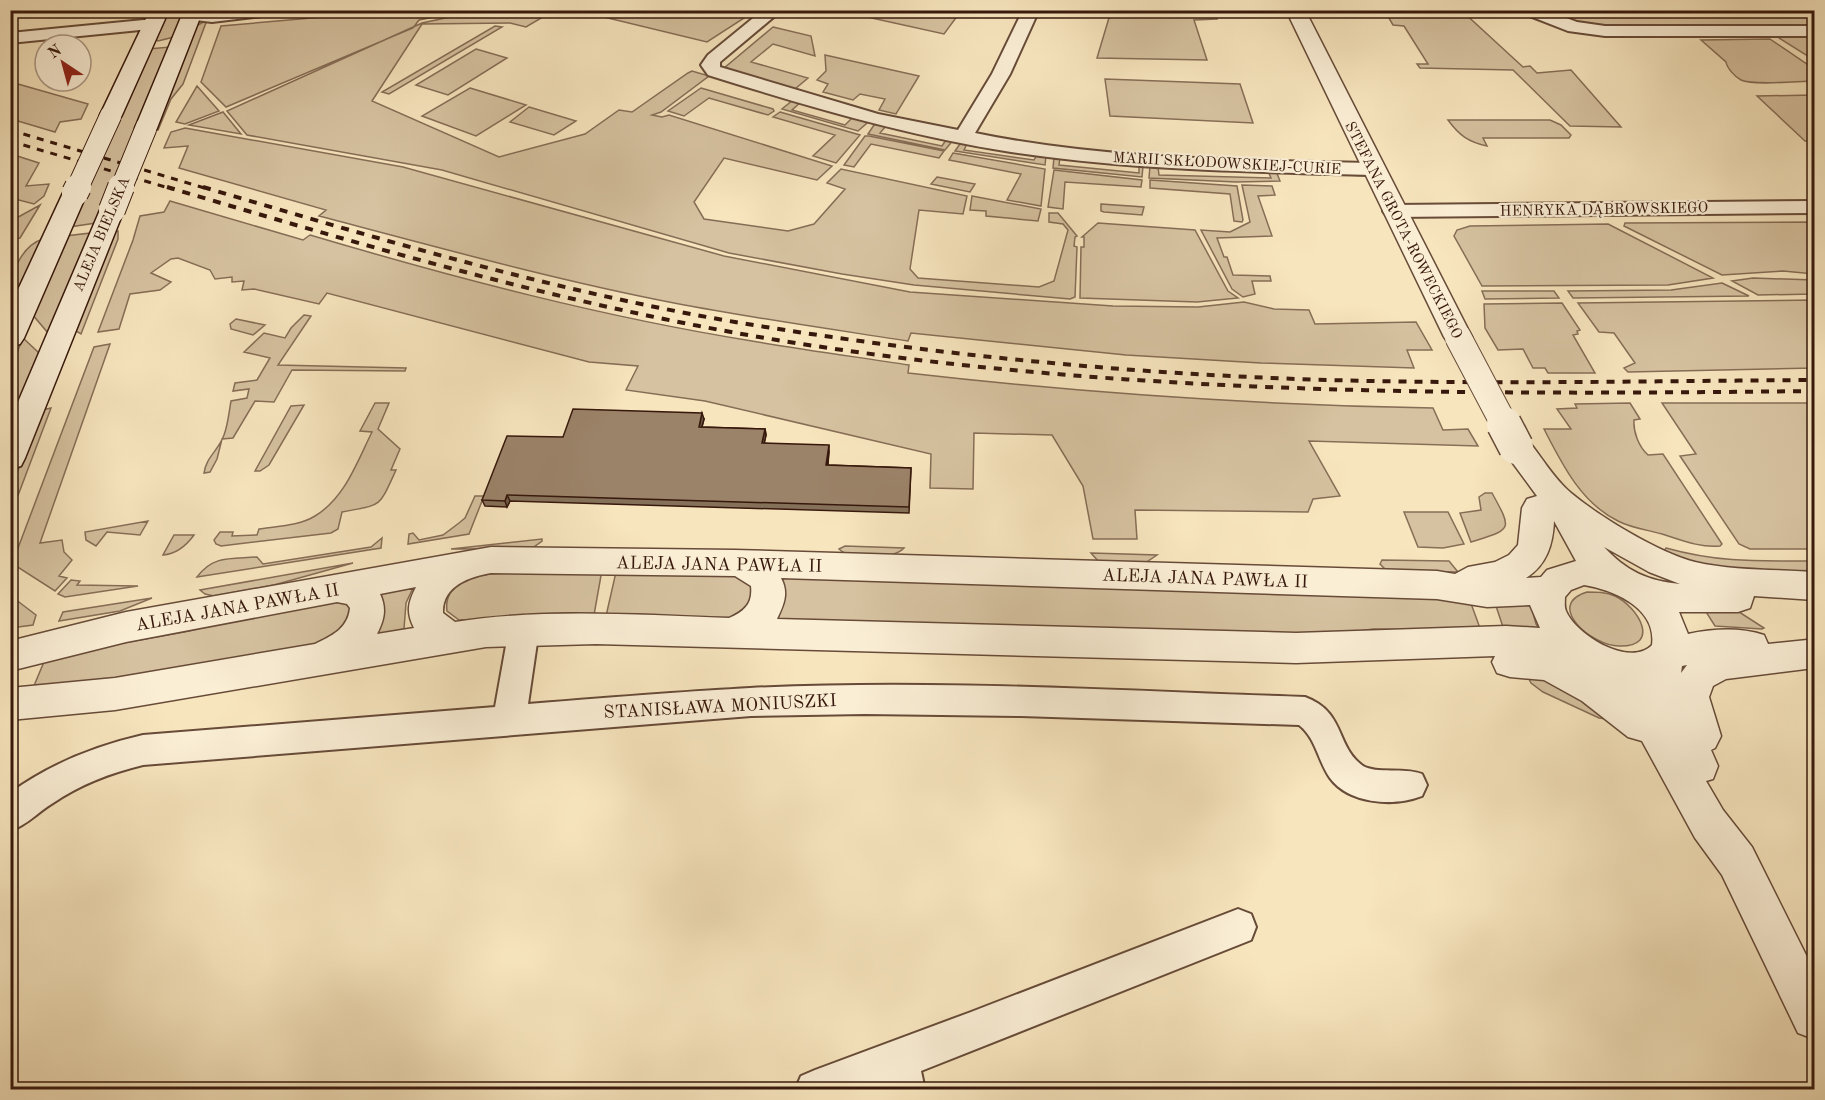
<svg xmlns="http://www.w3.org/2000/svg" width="1825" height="1100" font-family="'Old Standard TT',serif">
  <rect width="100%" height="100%" fill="#f7e5be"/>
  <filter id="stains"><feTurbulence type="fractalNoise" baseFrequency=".00333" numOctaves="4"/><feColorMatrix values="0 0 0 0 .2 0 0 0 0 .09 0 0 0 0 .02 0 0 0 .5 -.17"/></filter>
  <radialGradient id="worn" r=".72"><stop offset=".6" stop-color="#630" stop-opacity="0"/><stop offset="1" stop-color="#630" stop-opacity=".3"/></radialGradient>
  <path fill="#d6c2a0" stroke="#866d56" stroke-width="1.5" d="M185 11 174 37 158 41 154 38 164 14Z
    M463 11 419 20 413 28 226 107 201 82 221 26 369 13Z
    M553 11 526 27 510 23 422 24 372 101 499 157 585 134 619 110 632 112 688 73 692 71 709 76 661 112 652 115 662 117 669 115 832 166 817 180 724 158 694 202 704 219 788 231 814 224 845 189 827 183 841 169 967 196 963 214 919 210 910 269 918 278 1039 287 1054 281 1068 230 1063 224 1049 222V213H1058L1077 236 1075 237 1074 246 1077 247 1075 297 1070 299 914 285 842 274 729 253 442 170 247 135 227 111 422 23 473 12Z
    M579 11H755L707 42Z
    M840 11H961L944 34Z
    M1111 11H1214L1217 19 1194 20 1207 60 1097 58Z
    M1387 11H1462L1523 67 1530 66 1537 73 1571 70 1621 127 1570 126 1513 70 1420 68 1417 64H1428L1404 26 1393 25 1386 13Z
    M1542 11H1814V26L1612 27 1574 22Z
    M207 20 183 84 171 99 158 130 154 129 196 26Z
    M495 26 502 27 389 94 382 92Z
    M773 27 811 36 815 56 773 44 751 62 808 78 795 89 723 69Z
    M1776 36H1814V60Z
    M1770 39 1814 69V81C1799 81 1754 86 1741 80 1735 77 1727 68 1726 62L1701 40Z
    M170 47 96 223 69 227 148 49Z
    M476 49 507 58 448 95 416 85Z
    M825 55 919 76 896 114 879 110 885 99 860 94 853 100 823 92 828 84 817 80 826 71Z
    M1105 79 1240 84 1253 123 1110 116Z
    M11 82 88 104 81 119 60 122 55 132 11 119Z
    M197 86 219 111 185 124 176 122Z
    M470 88 526 105 476 136 422 116Z
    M701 88 773 109 774 111 768 115 709 98 684 116 668 111Z
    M1814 95V141H1805L1757 96Z
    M793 100 801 102 792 110 845 125 853 117 865 120 867 123 858 131 782 109Z
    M529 107 576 121 554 135 510 122Z
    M223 112 241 134 189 125Z
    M780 112 860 135 836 163 813 156 835 135 773 117Z
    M1448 120H1550L1561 125 1571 135 1569 138H1483L1487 146C1468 142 1459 135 1448 120Z
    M878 124 886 126 880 133 942 146 948 137 954 139 945 150 868 134 874 125Z
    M185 128 403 167 724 256 910 292 1113 306 1198 307 1244 302 1274 309 1309 310 1315 324 1416 322 1432 350H1407L1414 368 1261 363 1126 355 911 333 908 341C830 329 752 318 674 303 555 280 437 247 319 216L326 210 179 168 188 146 164 148 171 132Z
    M865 136H869L944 151 939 158 871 144 854 167 844 165Z
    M962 141 968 142 964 150 1034 160 1038 153 1046 156 1045 165 955 151Z
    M953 153 1045 169 1041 206 1007 200 1021 174 949 160Z
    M11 154 39 163 26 186 49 184 44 196 34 204 11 198Z
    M1054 157H1060L1059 165 1139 173V165L1143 166 1142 177 1053 168Z
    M1150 166 1158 167 1159 175 1271 178 1268 171H1276L1280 181 1236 182 1149 178Z
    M1054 170 1142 180 1141 187 1065 182 1063 209 1048 207Z
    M937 177 975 184 970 192 931 184Z
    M1150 180 1237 186 1243 220 1242 222 1234 221 1230 194 1150 188Z
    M1242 185 1272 186 1275 195 1258 196 1272 236 1217 238 1224 257H1227L1233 275 1270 276 1271 281H1252L1255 294 1243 297 1232 289 1201 230 1230 232 1250 222Z
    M972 196 1041 209 1038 221 986 216V211L970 210Z
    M170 201 303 240 310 235C455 278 603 317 752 341 804 350 857 357 909 365L908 373C1083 393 1257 405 1433 408L1443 430 1468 429 1478 446 1309 441 1340 496 1313 499 1308 512 1135 510 1137 539H1093L1083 486 1052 435 974 433 973 489 930 488 931 454 705 401 626 390 638 366 589 362 327 293 319 304 254 289 242 290 244 281 232 282V277L215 279 210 270 178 258 171 259 151 273 171 282 160 290 130 294 119 329 98 332 133 240 140 216 164 212Z
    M1101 204 1144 207 1142 215 1104 212 1101 211Z
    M40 205 20 238 11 240V221Z
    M1814 222V274L1783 271 1722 275 1624 226 1625 223Z
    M1098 223 1195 230 1228 291 1238 298 1197 302 1080 298 1081 247H1084V237H1082Z
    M1608 224 1713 278 1668 285 1482 286 1454 236 1457 230 1470 226Z
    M112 231H118V239L81 334 76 331Z
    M91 233 48 333 32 314 65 236Z
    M43 239 22 284 11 292C10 272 23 245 43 239Z
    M1753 278 1814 280V294L1758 295 1732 281Z
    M1722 283 1749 296 1573 298 1568 291 1671 290Z
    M1482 291H1554L1559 298 1485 299Z
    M1814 300V368L1628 372 1624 368 1635 363 1614 333 1599 332 1578 303Z
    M1562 303 1580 330 1577 331 1578 334 1573 335 1595 373H1548L1545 368H1533L1523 349 1498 350 1485 328 1484 304Z
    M304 315 311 316 278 365 406 368 405 371 292 370 274 402 255 401 233 438 222 439 217 459 210 472 204 473C206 457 219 450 224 435 228 424 229 412 231 401L247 398 249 389 233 391 235 383 257 380 270 358 244 352 264 333 285 338 291 328Z
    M236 319 265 325 253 335 231 329 230 324Z
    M23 338 39 353 11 421V367Z
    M110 344 40 543 62 540 64 552 72 560 59 576 67 578 55 591 16 566 14 562 15 556 94 347Z
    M375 403H389L378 429 400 449 391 470H396C378 509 383 504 342 512L338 529 331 533 221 546 216 544 214 540 220 532H233L232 536 257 535 259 529C277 526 299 526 315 516 345 498 357 462 372 432L360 431Z
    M1630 403 1640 419 1634 420C1633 432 1639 447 1648 455L1663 454 1722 544 1720 546C1700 548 1681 540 1662 534 1648 530 1631 528 1618 521 1581 503 1562 464 1544 429H1571L1557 409 1577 408 1575 404Z
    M1662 403H1814V549H1750L1739 544 1680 456 1696 454Z
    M304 405 269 465 260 471H255L291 406Z
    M51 408 11 514V488L42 410Z
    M1485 493H1492C1513 531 1512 529 1471 542L1460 513 1481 510 1479 497Z
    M475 496H484L469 534 408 544 409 534 413 533 419 540 443 535 459 523 465 518Z
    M1404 512H1448L1464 544 1443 548 1418 547Z
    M148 521 140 535 107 532 96 546 86 540 85 532Z
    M174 535H194C186 546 177 554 163 555Z
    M382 538 381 548 197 577C213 555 231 559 257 557L263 564 371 547Z
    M542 539V541L531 549H451Z
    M845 546 904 548C893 560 851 561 839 549Z
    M1666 548C1720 563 1759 561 1814 561V571L1716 574 1661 555Z
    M1091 553 1157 555 1145 563 1099 562Z
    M1382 560 1449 561 1458 572 1387 571 1380 564Z
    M353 563 274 585 214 596 205 594 200 590Z
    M602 570 594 615 459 620 447 611C445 597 451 588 463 581 483 568 575 571 602 570Z
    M616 572 741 576 752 585 753 605 736 618 606 616Z
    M785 576 1469 598 1481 631 1373 629 1325 636 774 619 784 603 782 580Z
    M71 580 80 581 77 585 138 586 65 597 58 594Z
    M413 588 406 603 404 629 376 635 384 614 381 591Z
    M1587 592C1597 592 1606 592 1615 596 1638 607 1662 647 1619 646 1592 646 1544 605 1587 592Z
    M11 596 36 615 33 625 11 628Z
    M152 598 120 611 59 621 63 612Z
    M344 600 354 612 331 642 31 693 46 657 189 631 270 609Z
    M1494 600 1530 602 1536 624 1544 636 1505 633Z
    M1701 604 1733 608 1764 628 1762 629 1715 626Z
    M1524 669 1623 721 1599 718 1543 692 1531 683Z"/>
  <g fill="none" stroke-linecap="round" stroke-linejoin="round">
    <g stroke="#674b38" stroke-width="4">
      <path id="minor" d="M190 10H279L271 15 212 22 186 19 184 15Z
        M763 10H782L720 62V67L878 114 958 130 992 74 1023 10H1039L1010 74 975 133C1106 160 1240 160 1373 163L1380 165 1383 169 1380 173 1373 175C1252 172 1131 170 1011 152 908 136 807 106 708 75L701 65 708 55Z
        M1520 10H1545L1577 22 1605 26H1814V36H1605L1568 31 1522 13Z
        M154 19 160 20 162 24 160 28 10 43V33Z
        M1814 201V213L1393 217 1386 215 1383 211 1386 207 1393 205Z
        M524 616 535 620 539 629 528 704C602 698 676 692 750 688 935 679 1121 691 1305 697 1346 712 1335 746 1363 766 1376 774 1404 767 1422 774L1427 785 1422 796C1394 807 1349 804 1330 778 1318 761 1316 738 1299 725L1021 716 865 714 751 716 143 765C110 773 81 784 53 803 38 812 27 825 10 831V793C50 764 95 746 143 735L495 707 509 629 513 620Z
        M1238 909 1251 914 1256 927 1251 940 921 1071 925 1090H885L884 1085 870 1090H795L801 1076 815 1070 971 1012Z"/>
    </g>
    <g stroke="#674b38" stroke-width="3">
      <path id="tertiary" d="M1286 10H1305L1472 337 1468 343 1458 346 1448 343 1444 337Z
        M1516 436 1527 439C1541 456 1554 479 1571 493 1600 517 1659 553 1695 562 1734 571 1775 569 1814 572V600L1754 596 1750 608 1738 612H1679L1688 634C1712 629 1740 627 1764 635L1768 644 1807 640 1814 642V668L1726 679 1713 686 1709 697 1721 736 1715 748 1711 750 1718 766 1713 779 1706 781 1723 810 1752 847 1814 971V1039L1798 1033 1722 875 1695 838 1642 741 1628 737 1582 701 1544 680 1510 677 1497 673 1492 662 1495 656 1296 663 596 644 486 647 115 710 10 720V688L115 678 315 644C331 636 348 629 350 608L347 604 337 602 126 642 10 671V641L126 612 491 547 735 550 1437 571 1455 574 1468 567 1495 562 1509 555 1518 545 1522 508 1527 499 1537 496 1501 447 1505 439ZM1554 521 1576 561 1547 570 1541 577 1526 578C1547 565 1553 544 1554 521ZM1604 547 1649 572 1680 584C1648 581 1626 571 1604 547ZM491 573 735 576 751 586C753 603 745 611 729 618 638 615 545 608 455 622L443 613C442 586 469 577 491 573ZM781 578 1437 599 1487 607 1530 605 1540 628 1506 626 1296 633 777 619C784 604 789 593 781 578ZM1584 585C1614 590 1657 608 1652 645 1630 668 1576 635 1566 611 1564 606 1565 602 1565 597L1571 590ZM416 587C408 603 406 612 414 628L377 634C384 620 387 609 380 594ZM1687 665 1681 673 1682 666Z"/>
    </g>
    <g stroke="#37180c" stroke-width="3">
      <path id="secondary" d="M150 10H169L122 115 119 120 111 122 103 120 100 115Z
        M184 10H203L157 128 154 133 146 135 138 133 135 128Z
        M75 186 83 188 87 193 24 338 20 344 10 347V307L63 193 67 188Z
        M112 203 121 205 124 210 25 458 21 466 10 469V421L100 210 103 205Z"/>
    </g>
    <use href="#minor" fill="#faeed5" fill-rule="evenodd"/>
    <use href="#tertiary" fill="#faeed5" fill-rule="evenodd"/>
    <use href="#secondary" fill="#faeed5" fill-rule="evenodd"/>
    <path stroke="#37180c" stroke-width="3" stroke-dasharray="7 7" stroke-linecap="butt" d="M10 130 208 189
      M10 141 172 189"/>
    <path stroke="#37180c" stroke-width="4" stroke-dasharray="8 8" stroke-linecap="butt" d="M167 187C368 247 570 306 777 340 1120 396 1467 395 1814 391
      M203 187C378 239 554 291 735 322 921 353 1109 372 1297 379 1470 385 1642 381 1814 380"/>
    <g stroke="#674b38" stroke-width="28" stroke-linecap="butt">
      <path id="tertiary-bridge-far1" d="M1458 337 1505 426"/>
    </g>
    <g stroke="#674b38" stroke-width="37" stroke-linecap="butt">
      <path id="tertiary-bridge" d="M1504 424 1516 447"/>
    </g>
    <g stroke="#37180c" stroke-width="23" stroke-linecap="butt">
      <path id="secondary-bridge-far1" d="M77 189 111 115
        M121 189 146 128"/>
    </g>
    <g stroke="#37180c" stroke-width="28" stroke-linecap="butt">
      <path id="secondary-bridge" d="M75 193 78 187
        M112 210 121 187"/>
    </g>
    <use href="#tertiary-bridge-far1" stroke="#faeed5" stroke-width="26"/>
    <use href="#tertiary-bridge" stroke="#faeed5" stroke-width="34"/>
    <use href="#secondary-bridge-far1" stroke="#faeed5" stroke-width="21"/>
    <use href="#secondary-bridge" stroke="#faeed5" stroke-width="26"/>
  </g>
  <path fill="#85715a" stroke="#37180c" stroke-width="1.5" d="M704 419 702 427 765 429 766 435 764 443 829 451 828 465 911 468 909 513 510 501 507 507 485 506 482 500 563 437Z"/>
  <path fill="#6c5c4a" stroke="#37180c" stroke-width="1.5" d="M702 413 704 419 700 433 699 427Z
    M765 429 766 435 763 449 762 443Z
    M829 445V451L827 471 826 465Z
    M507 495 510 501 507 507 505 501Z"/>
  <path fill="#9b8369" stroke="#37180c" stroke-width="1.5" d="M573 409 702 413 699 427 765 429 762 443 829 445 826 465 911 468 909 507 507 495 505 501 482 500 507 436 563 437Z"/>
  <g text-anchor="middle" stroke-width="4.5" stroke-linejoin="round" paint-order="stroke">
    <g font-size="15" fill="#37180c" stroke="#faeed5">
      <text transform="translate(1227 163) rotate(3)" y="5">MARII SKŁODOWSKIEJ-CURIE</text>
      <text transform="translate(1604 209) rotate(-1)" y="5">HENRYKA DĄBROWSKIEGO</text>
      <text transform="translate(1404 230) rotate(63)" y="5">STEFANA GROTA-ROWECKIEGO</text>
      <text transform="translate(101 234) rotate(-67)" y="5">ALEJA BIELSKA</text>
    </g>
    <g font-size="18" fill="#37180c" stroke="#faeed5">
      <text transform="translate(719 564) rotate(1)" y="6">ALEJA JANA PAWŁA II</text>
      <text transform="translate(1205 578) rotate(2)" y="6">ALEJA JANA PAWŁA II</text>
      <text transform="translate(237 607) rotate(-10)" y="6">ALEJA JANA PAWŁA II</text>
      <text transform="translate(720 706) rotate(-3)" y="6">STANISŁAWA MONIUSZKI</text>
    </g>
  </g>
  <rect width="1825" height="1100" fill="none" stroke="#f7e5be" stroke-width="36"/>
  <rect x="12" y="12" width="1801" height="1076" fill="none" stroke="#37180c" stroke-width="3"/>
  <rect x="18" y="18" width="1789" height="1064" fill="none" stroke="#37180c" stroke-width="1.5"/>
  <g transform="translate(63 63) rotate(324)"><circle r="28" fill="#faeed5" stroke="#ac9885" stroke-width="1.5"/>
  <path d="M0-4.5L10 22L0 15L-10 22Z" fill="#8f2418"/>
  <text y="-9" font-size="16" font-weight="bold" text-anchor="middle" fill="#37180c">N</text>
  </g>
  <rect width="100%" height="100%" filter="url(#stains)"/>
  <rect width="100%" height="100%" fill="url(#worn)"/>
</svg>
